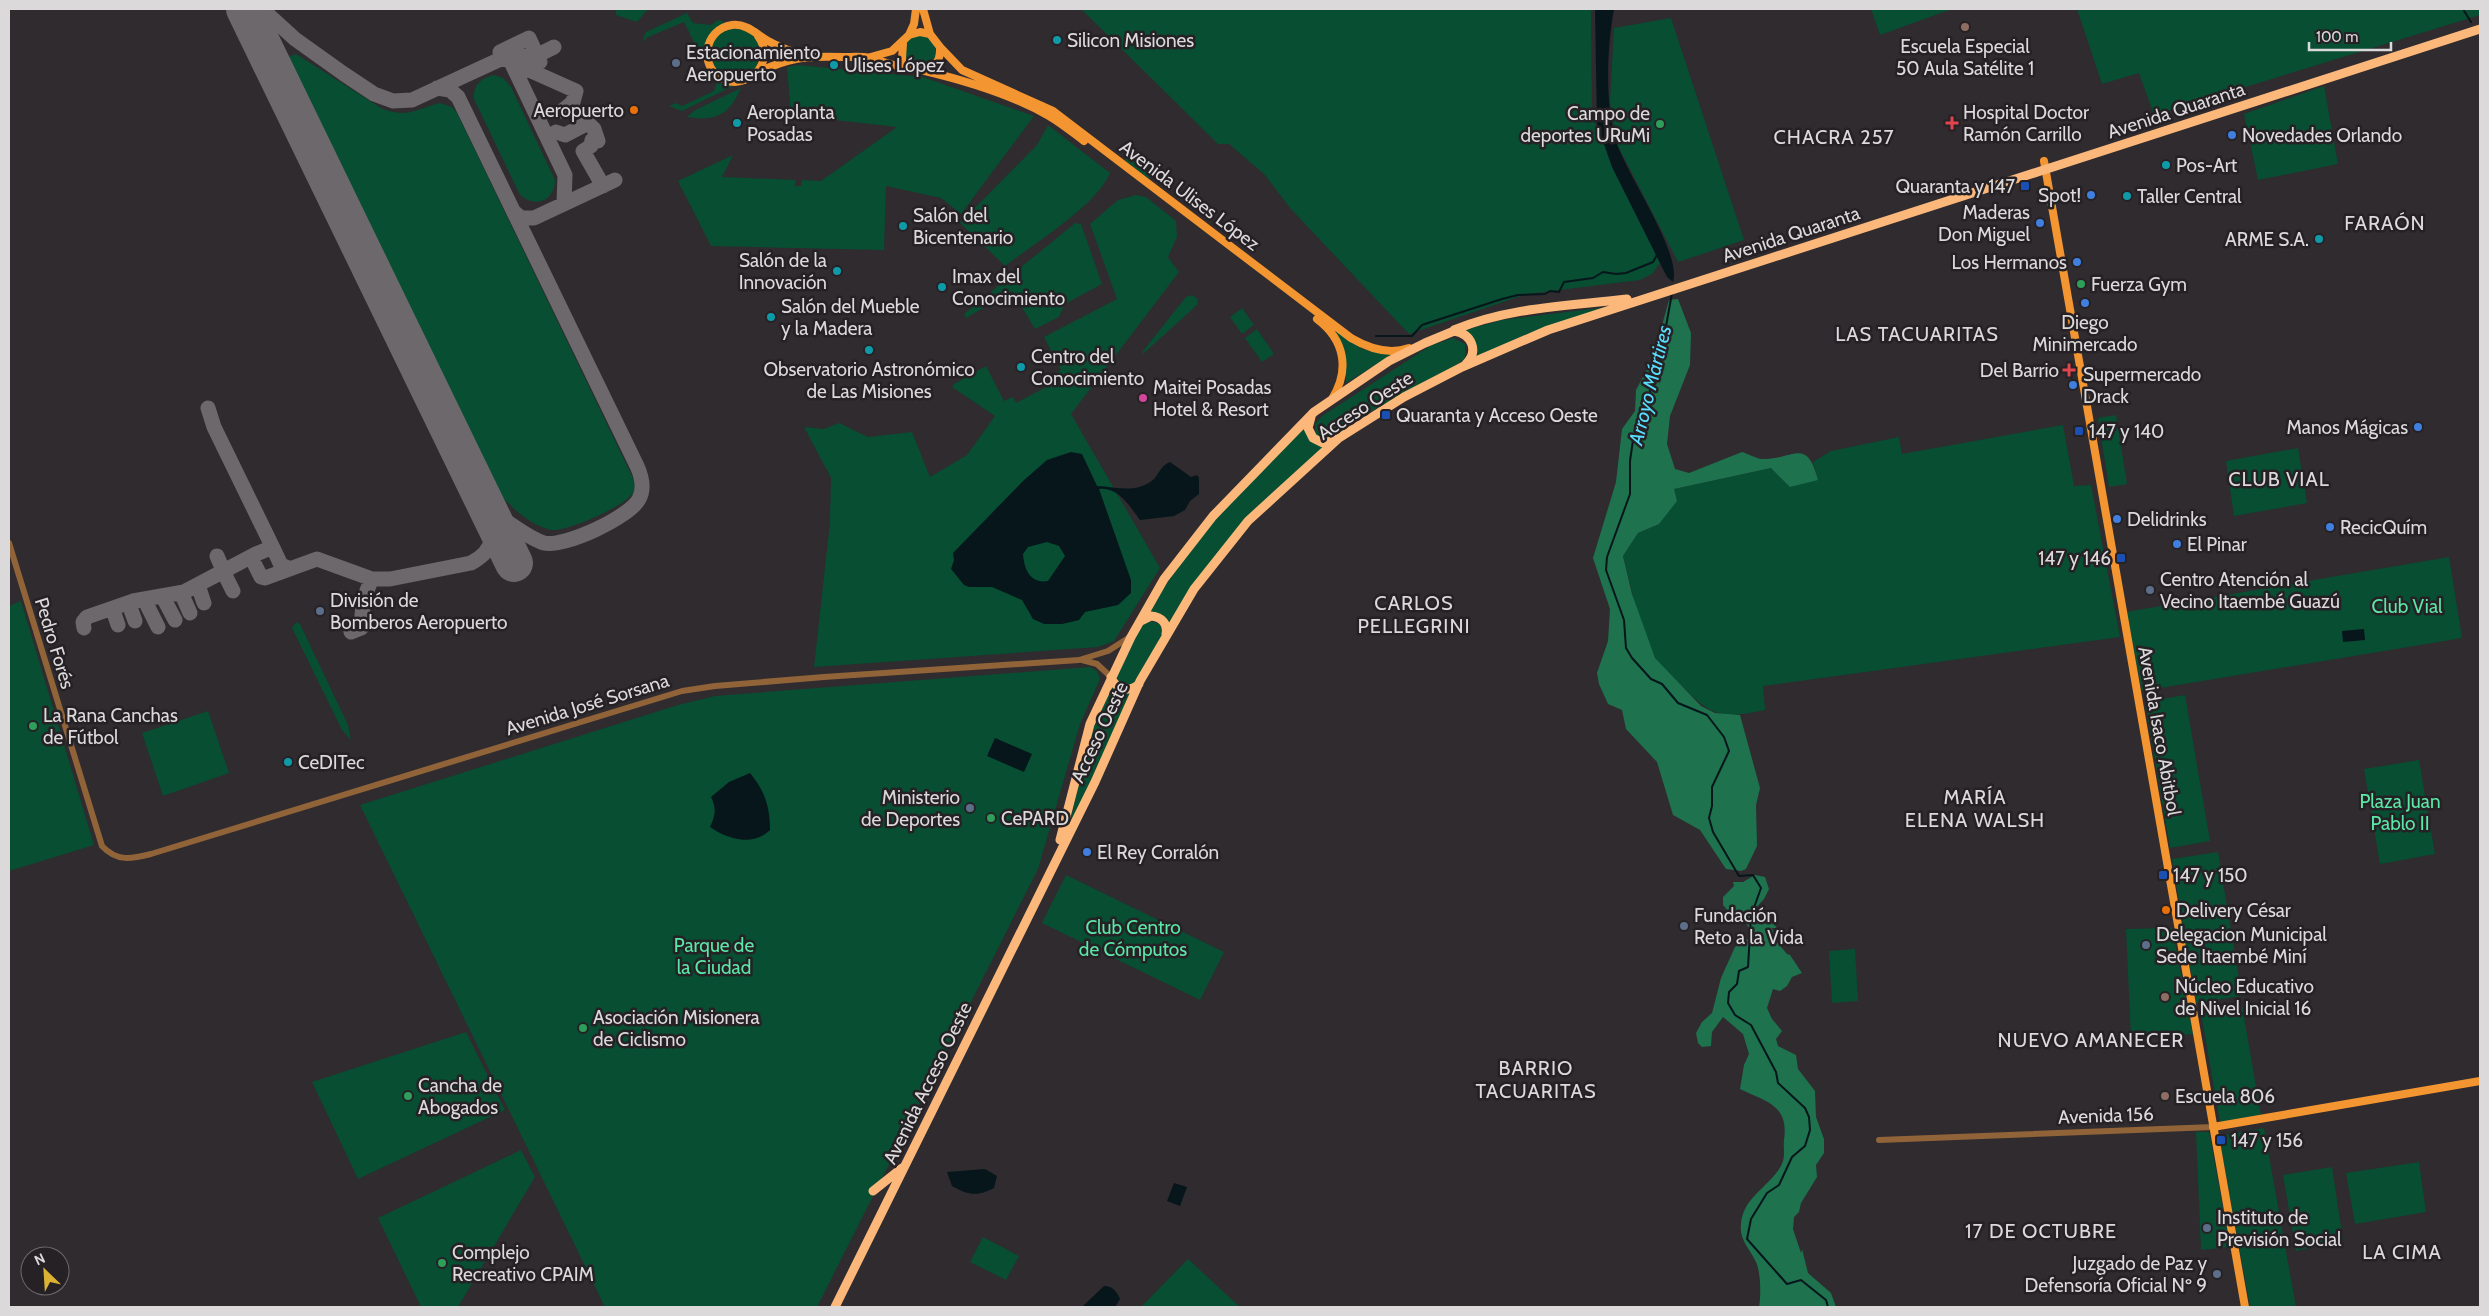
<svg xmlns="http://www.w3.org/2000/svg" width="2489" height="1316" font-family="Cabin,sans-serif">
  <rect width="100%" height="100%" fill="#2f2b2f"/>
  <path fill="#074e32" d="M616 9H648L637 22 616 15Z
    M1081 9H1591L1592 117 1660 263 1652 274 1640 280 1527 294 1409 334 1290 208 1265 175 1229 144H1218Z
    M1871 9H1952L1880 35Z
    M2077 9H2480V15L2154 115 2139 73 2102 84Z
    M687 13 693 23 711 25 718 20 723 21V26L711 37 708 65 706 66 684 22 646 38 645 42 643 38 646 32Z
    M1671 18 1744 240 1678 262 1618 146 1610 102 1614 28Z
    M710 53a25 25 0 1 1 50 0a25 25 0 1 1-50 0Z
    M904 51a16 16 0 1 1 32 0a16 16 0 1 1-32 0Z
    M296 54 381 108C407 119 416 109 440 103L452 107 457 113 632 476C634 481 636 486 634 491 629 505 566 532 552 530 533 527 511 508 499 493L288 57Z
    M798 65 923 77 1034 116 961 214 941 198 886 186 884 250 711 246 678 181 733 155 722 177 796 180 795 186H801L802 180 821 181 897 127 791 115 787 67Z
    M494 75 503 78 511 87 555 180C555 200 536 209 520 195L474 99C473 85 480 78 494 75Z
    M714 77 733 86 682 111 669 106 676 103 682 106 714 91 717 82Z
    M2324 86 2338 164 2258 180 2244 114Z
    M741 88C730 114 716 122 687 117L695 110Z
    M1048 125 1110 173C1097 205 1034 244 1005 266L960 223 1037 145Z
    M1133 155C1146 157 1149 166 1149 179L1124 160Z
    M1149 186 1362 349 1391 355 1346 383C1346 357 1342 346 1327 325Z
    M1136 195 1146 197 1176 221 1177 237 1168 257 1179 272 1071 414 1160 568 1114 641 1098 647 814 667 830 522 831 478 804 427 824 429 839 423 868 437 912 432 930 477 967 455 995 416 952 387 954 384 986 366 1004 401 1013 397 1016 403 1050 385 1046 378 1061 370 1044 337 1117 299 1090 224 1118 200Z
    M1075 223 1081 224 1102 284 1065 304 1059 317 1035 329 1012 291 966 318 964 314Z
    M1192 295 1198 299 1197 305 1143 354V351L1186 297Z
    M1608 307 1527 334 1473 358C1475 345 1476 339 1465 330L1502 320Z
    M1242 308 1254 325 1242 334 1230 317Z
    M1257 329 1274 354 1262 362 1245 338Z
    M1453 338 1465 344V358L1457 365 1370 412 1332 438 1320 439 1316 435 1315 424 1322 416 1430 346Z
    M2116 415 2127 484 2109 487 2098 418Z
    M1309 419 1306 429 1327 444 1247 520 1167 626 1149 614C1189 539 1250 480 1309 419Z
    M2063 425 2074 486 2091 485 2120 637 1763 686 1765 710C1721 719 1712 717 1681 685 1673 677 1660 668 1655 658 1638 630 1632 587 1623 556L1638 533 1659 524 1674 489 1771 468 1818 480 1813 462 1831 451 1899 437 1902 454Z
    M2298 448 2307 503 2234 516 2226 461Z
    M2449 557 2462 638 2142 691 2126 612Z
    M21 601 94 845 9 871V606Z
    M1151 621 1162 625 1164 634 1139 680 1129 686 1117 681V675L1141 626Z
    M296 622 300 624 348 725 351 740 342 730 292 628Z
    M1090 667 1097 671 1100 679 1080 724 1038 869 817 1307H605L360 805 678 705 715 696Z
    M1112 682C1116 691 1123 696 1133 691L1069 827 1092 726Z
    M2185 695 2210 841 2170 848 2145 702Z
    M208 711 229 773 163 796 142 733Z
    M2419 760 2435 854 2380 864 2364 769Z
    M2218 852 2242 996 2196 1003 2172 859Z
    M1066 875 1224 952 1200 1000 1042 923Z
    M2172 928 2193 1034 2131 1038 2126 929Z
    M1855 949 1858 1001 1832 1003 1829 951Z
    M2242 1006 2261 1115 2220 1122 2201 1013Z
    M466 1032 505 1110 358 1179 312 1082Z
    M2264 1128 2296 1307H2250L2219 1136Z
    M2196 1132H2209L2230 1247 2201 1250Z
    M521 1150 535 1177 458 1307H421L378 1218Z
    M2419 1162 2426 1212 2355 1224 2346 1173Z
    M2332 1167 2343 1240 2296 1251 2283 1175Z
    M983 1237 1019 1256 1006 1280 970 1262Z
    M1188 1259 1240 1307H1141Z"/>
  <path fill="#1e724e" d="M1678 299 1691 333 1690 365 1670 416 1667 444 1675 469 1689 473 1742 452C1749 454 1758 460 1765 459 1795 458 1807 438 1818 480L1790 487 1771 468 1674 489 1677 501 1659 524 1638 533 1623 556 1632 594 1655 658 1701 706 1715 713 1740 715 1760 788 1756 805 1757 846 1746 869 1741 871 1726 869 1700 830 1673 815 1657 762 1626 729 1622 710 1608 704 1599 684 1597 673 1608 641 1610 609 1593 558 1616 482 1622 429 1635 411 1636 390 1653 358 1669 300Z
    M1755 875 1765 877 1769 889 1764 899 1754 910 1759 918 1770 920 1777 928H1772L1775 940 1787 954 1790 955 1802 973 1792 977 1787 986 1780 991 1773 989 1767 1008 1772 1019 1782 1031 1776 1039 1778 1046 1796 1055 1798 1069 1815 1091 1816 1117 1824 1139V1153L1816 1165 1817 1177 1801 1203 1799 1212 1794 1217 1793 1229 1801 1253 1802 1249 1808 1273 1831 1293 1836 1307H1759C1761 1296 1761 1273 1756 1262 1750 1249 1739 1240 1741 1224 1743 1197 1769 1187 1781 1166 1786 1156 1783 1150 1784 1140 1789 1105 1767 1102 1740 1089L1744 1065 1749 1054 1743 1034 1723 1017 1712 1032 1711 1046 1702 1047 1698 1043 1696 1033 1702 1022 1712 1013 1721 978 1735 947 1754 935 1745 922 1736 921 1723 905V897L1734 886 1733 882H1743Z"/>
  <path fill="#06161b" fill-rule="evenodd" d="M1595 9H1614C1607 48 1605 100 1615 138 1625 173 1682 252 1673 282L1667 277 1612 167 1597 124Z
    M1071 452 1082 454 1097 486C1118 487 1137 494 1154 479 1160 472 1161 466 1170 462L1191 477 1197 475 1199 478V494L1190 501 1185 510 1174 516 1140 520C1129 505 1118 487 1099 489L1131 580V593L1118 605 1085 612 1079 620 1062 624H1044L1033 619 1022 600 992 587H969L964 585 951 569 954 560 953 553 1023 481 1047 460ZM1047 542 1059 546 1065 556 1048 581C1030 584 1024 569 1023 554L1028 547Z
    M2364 629 2365 640 2343 642 2342 631Z
    M995 738 1032 754 1024 772 987 756Z
    M750 773C765 791 770 807 770 830 753 847 727 839 710 827 715 816 717 809 711 797L729 782Z
    M985 1169 997 1176 994 1188C977 1197 968 1195 952 1186L947 1172Z
    M1174 1183 1187 1187 1180 1206 1167 1201Z
    M1104 1286C1113 1286 1117 1292 1120 1299L1115 1307H1082Z"/>
  <g fill="none" stroke-linecap="round" stroke-linejoin="round">
    <path stroke="#06161b" stroke-width="2" d="M2463 9 2471 22
      M1672 293 1659 365 1633 440 1630 461V494L1607 557 1606 570 1624 620 1626 648 1632 658 1651 679 1662 684 1678 703 1707 715 1724 737 1729 751 1712 787V806L1709 818 1713 832 1739 876 1753 875 1761 888 1751 916 1748 967 1739 971 1737 984 1729 992 1728 1003 1735 1015 1751 1025 1776 1072 1778 1083 1805 1108 1809 1117 1810 1130 1805 1146 1792 1157 1779 1185 1767 1193 1751 1219 1747 1239 1787 1284 1801 1280 1826 1300 1828 1307
      M1376 336H1412L1422 325 1428 323 1502 299 1518 295 1545 294 1550 291 1559 292 1564 282 1593 278 1603 272 1616 274 1626 273 1653 262 1658 253"/>
    <path stroke="#6c686c" stroke-width="15" d="M262 9 295 39 344 74 374 94 393 101 412 100 507 56 515 54 532 58 554 47
      M500 52 529 38 540 62
      M509 61 576 91 573 102 562 111
      M511 62 565 175 564 203
      M437 88 450 90 458 97 637 466C642 477 645 488 639 499 630 517 564 548 544 543 529 539 499 516 485 506
      M548 137 556 132 565 135 588 123 594 129 598 141
      M592 140 591 146 583 151 603 186
      M514 212 521 218H534L615 180
      M208 408 214 427 274 550 281 565 288 568
      M217 556 222 568 226 570 225 575 233 591
      M255 565 261 577 265 578 317 559 372 579H390L471 563C498 549 494 531 485 506
      M198 585 204 603
      M184 592 183 597 190 613
      M166 596 165 601 175 620
      M148 599 147 605 158 627
      M133 601 130 607 135 621
      M116 607 114 613 118 625
      M84 628 83 622 87 617 133 601 184 592 256 554 268 549 274 550
      M351 632 361 628C362 610 364 594 372 579"/>
    <path stroke="#6c686c" stroke-width="38" d="M245 9 514 563"/>
    <path stroke="#906338" stroke-width="6" d="M9 543 102 846C117 862 131 859 151 854L682 691 715 686 824 677 1079 660 1108 651 1130 637
      M1082 660 1097 664 1111 677
      M1879 1140 2213 1127"/>
    <path stroke="#f39530" stroke-width="8" d="M923 9 930 34
      M909 35 914 24 916 9
      M903 43 902 59 910 68
      M940 47 962 70 1053 111 1351 338C1368 348 1389 355 1409 348
      M804 56C793 52 782 48 772 43 759 37 748 23 732 25 703 29 698 69 725 80 742 87 755 73 770 67 796 56 816 56 844 57 852 57 862 56 870 58 891 63 942 87 940 47L930 34 920 32 909 35 892 51 867 58
      M925 71C967 81 1011 94 1049 116 1061 123 1072 132 1084 141
      M756 73C766 62 767 48 758 36
      M2044 161 2245 1307
      M1317 319C1345 340 1350 370 1332 399
      M2213 1127 2480 1081"/>
    <path stroke="#fcb87b" stroke-width="9" d="M1454 330C1509 307 1569 306 1627 299
      M1311 417 1308 428 1313 438 1323 443 1335 440
      M1141 621 1151 616C1162 617 1168 624 1166 634
      M1111 677C1116 690 1129 693 1139 684
      M1060 840 1090 724 1131 637 1164 579 1213 516 1314 412 1389 361 1425 343 1454 331C1472 334 1479 351 1466 364
      M873 1191 902 1168
      M835 1307 1095 782 1140 681 1194 589 1248 521 1339 438 1404 397 1462 367 1548 330 2480 29"/>
  </g>
  <g fill="#8d6e63" stroke="#252125" stroke-width="2">
    <circle cx="1965" cy="27" r="5"/>
    <circle cx="2165" cy="997" r="5"/>
    <circle cx="2165" cy="1096" r="5"/>
  </g>
  <g fill="#0f9aa8" stroke="#252125" stroke-width="2">
    <circle cx="1057" cy="40" r="5"/>
    <circle cx="834" cy="65" r="5"/>
    <circle cx="737" cy="123" r="5"/>
    <circle cx="2166" cy="165" r="5"/>
    <circle cx="2127" cy="196" r="5"/>
    <circle cx="903" cy="226" r="5"/>
    <circle cx="2319" cy="239" r="5"/>
    <circle cx="837" cy="271" r="5"/>
    <circle cx="942" cy="287" r="5"/>
    <circle cx="771" cy="317" r="5"/>
    <circle cx="869" cy="350" r="5"/>
    <circle cx="1021" cy="367" r="5"/>
    <circle cx="288" cy="762" r="5"/>
  </g>
  <g fill="#5c6f8a" stroke="#252125" stroke-width="2">
    <circle cx="676" cy="63" r="5"/>
    <circle cx="2150" cy="590" r="5"/>
    <circle cx="320" cy="611" r="5"/>
    <circle cx="970" cy="808" r="5"/>
    <circle cx="1684" cy="926" r="5"/>
    <circle cx="2146" cy="945" r="5"/>
    <circle cx="2207" cy="1228" r="5"/>
    <circle cx="2217" cy="1274" r="5"/>
  </g>
  <g fill="#e8710a" stroke="#252125" stroke-width="2">
    <circle cx="634" cy="110" r="5"/>
    <circle cx="2166" cy="910" r="5"/>
  </g>
  <g fill="#e0444e" stroke="#252125" stroke-width="2">
    <path d="M1949.5 115.5h5v5h5v5h-5v5h-5v-5h-5v-5h5z"/>
    <path d="M2066.5 362.5h5v5h5v5h-5v5h-5v-5h-5v-5h5z"/>
  </g>
  <g fill="#2e9e5b" stroke="#252125" stroke-width="2">
    <circle cx="1660" cy="124" r="5"/>
    <circle cx="2081" cy="284" r="5"/>
    <circle cx="33" cy="726" r="5"/>
    <circle cx="991" cy="818" r="5"/>
    <circle cx="583" cy="1028" r="5"/>
    <circle cx="408" cy="1096" r="5"/>
    <circle cx="442" cy="1263" r="5"/>
  </g>
  <g fill="#3f7fe0" stroke="#252125" stroke-width="2">
    <circle cx="2232" cy="135" r="5"/>
    <circle cx="2091" cy="195" r="5"/>
    <circle cx="2040" cy="223" r="5"/>
    <circle cx="2077" cy="262" r="5"/>
    <circle cx="2085" cy="303" r="5"/>
    <circle cx="2073" cy="385" r="5"/>
    <circle cx="2418" cy="427" r="5"/>
    <circle cx="2117" cy="519" r="5"/>
    <circle cx="2330" cy="527" r="5"/>
    <circle cx="2177" cy="544" r="5"/>
    <circle cx="1087" cy="852" r="5"/>
  </g>
  <g fill="#1a4fb4" stroke="#252125" stroke-width="2">
    <rect x="2020" y="181" width="10" height="10" rx="2.5"/>
    <rect x="1381" y="410" width="10" height="10" rx="2.5"/>
    <rect x="2074" y="426" width="10" height="10" rx="2.5"/>
    <rect x="2116" y="553" width="10" height="10" rx="2.5"/>
    <rect x="2158" y="870" width="10" height="10" rx="2.5"/>
    <rect x="2216" y="1135" width="10" height="10" rx="2.5"/>
  </g>
  <circle fill="#d1479c" stroke="#252125" stroke-width="2" cx="1143" cy="398" r="5"/>
  <g text-anchor="middle" stroke-width="5" stroke-linejoin="round" paint-order="stroke">
    <g font-size="19" fill="#dcd9db" stroke="#252125" text-anchor="start">
      <text x="1067" y="47">Silicon Misiones</text>
      <text x="1965" y="53" text-anchor="middle">Escuela Especial<tspan x="1965" dy="22">50 Aula Satélite 1</tspan></text>
      <text x="686" y="59">Estacionamiento<tspan x="686" dy="22">Aeropuerto</tspan></text>
      <text x="844" y="72">Ulises López</text>
      <text x="624" y="117" text-anchor="end">Aeropuerto</text>
      <text x="747" y="119">Aeroplanta<tspan x="747" dy="22">Posadas</tspan></text>
      <text x="1963" y="119">Hospital Doctor<tspan x="1963" dy="22">Ramón Carrillo</tspan></text>
      <text x="1650" y="120" text-anchor="end">Campo de<tspan x="1650" dy="22">deportes URuMi</tspan></text>
      <text x="2242" y="142">Novedades Orlando</text>
      <text x="2176" y="172">Pos-Art</text>
      <text x="2015" y="193" text-anchor="end">Quaranta y 147</text>
      <text x="2081" y="202" text-anchor="end">Spot!</text>
      <text x="2137" y="203">Taller Central</text>
      <text x="2030" y="219" text-anchor="end">Maderas<tspan x="2030" dy="22">Don Miguel</tspan></text>
      <text x="913" y="222">Salón del<tspan x="913" dy="22">Bicentenario</tspan></text>
      <text x="2309" y="246" text-anchor="end">ARME S.A.</text>
      <text x="827" y="267" text-anchor="end">Salón de la<tspan x="827" dy="22">Innovación</tspan></text>
      <text x="2067" y="269" text-anchor="end">Los Hermanos</text>
      <text x="952" y="283">Imax del<tspan x="952" dy="22">Conocimiento</tspan></text>
      <text x="2091" y="291">Fuerza Gym</text>
      <text x="781" y="313">Salón del Mueble<tspan x="781" dy="22">y la Madera</tspan></text>
      <text x="2085" y="329" text-anchor="middle">Diego<tspan x="2085" dy="22">Minimercado</tspan></text>
      <text x="1031" y="363">Centro del<tspan x="1031" dy="22">Conocimiento</tspan></text>
      <text x="869" y="376" text-anchor="middle">Observatorio Astronómico<tspan x="869" dy="22">de Las Misiones</tspan></text>
      <text x="2059" y="377" text-anchor="end">Del Barrio</text>
      <text x="2083" y="381">Supermercado<tspan x="2083" dy="22">Drack</tspan></text>
      <text x="1153" y="394">Maitei Posadas<tspan x="1153" dy="22">Hotel &amp; Resort</tspan></text>
      <text x="1396" y="422">Quaranta y Acceso Oeste</text>
      <text x="2408" y="434" text-anchor="end">Manos Mágicas</text>
      <text x="2089" y="438">147 y 140</text>
      <text x="2127" y="526">Delidrinks</text>
      <text x="2340" y="534">RecicQuím</text>
      <text x="2187" y="551">El Pinar</text>
      <text x="2111" y="565" text-anchor="end">147 y 146</text>
      <text x="2160" y="586">Centro Atención al<tspan x="2160" dy="22">Vecino Itaembé Guazú</tspan></text>
      <text x="330" y="607">División de<tspan x="330" dy="22">Bomberos Aeropuerto</tspan></text>
      <text x="43" y="722">La Rana Canchas<tspan x="43" dy="22">de Fútbol</tspan></text>
      <text x="298" y="769">CeDITec</text>
      <text x="960" y="804" text-anchor="end">Ministerio<tspan x="960" dy="22">de Deportes</tspan></text>
      <text x="1001" y="825">CePARD</text>
      <text x="1097" y="859">El Rey Corralón</text>
      <text x="2173" y="882">147 y 150</text>
      <text x="2176" y="917">Delivery César</text>
      <text x="1694" y="922">Fundación<tspan x="1694" dy="22">Reto a la Vida</tspan></text>
      <text x="2156" y="941">Delegacion Municipal<tspan x="2156" dy="22">Sede Itaembé Miní</tspan></text>
      <text x="2175" y="993">Núcleo Educativo<tspan x="2175" dy="22">de Nivel Inicial 16</tspan></text>
      <text x="593" y="1024">Asociación Misionera<tspan x="593" dy="22">de Ciclismo</tspan></text>
      <text x="418" y="1092">Cancha de<tspan x="418" dy="22">Abogados</tspan></text>
      <text x="2175" y="1103">Escuela 806</text>
      <text x="2231" y="1147">147 y 156</text>
      <text x="2217" y="1224">Instituto de<tspan x="2217" dy="22">Previsión Social</tspan></text>
      <text x="452" y="1259">Complejo<tspan x="452" dy="22">Recreativo CPAIM</tspan></text>
      <text x="2207" y="1270" text-anchor="end">Juzgado de Paz y<tspan x="2207" dy="22">Defensoría Oficial Nº 9</tspan></text>
    </g>
    <g font-size="19" fill="#dcd9db" stroke="#252125">
      <text transform="translate(2176 110) rotate(-18)" y="7">Avenida Quaranta</text>
      <text transform="translate(1190 195) rotate(37)" y="7">Avenida Ulises López</text>
      <text transform="translate(1791 234) rotate(-18)" y="7">Avenida Quaranta</text>
      <text transform="translate(1365 405) rotate(-33)" y="7">Acceso Oeste</text>
      <text transform="translate(55 643) rotate(73)" y="7">Pedro Forés</text>
      <text transform="translate(587 704) rotate(-17)" y="7">Avenida José Sorsana</text>
      <text transform="translate(2160 731) rotate(80)" y="7">Avenida Isaco Abitbol</text>
      <text transform="translate(1099 732) rotate(-65)" y="7">Acceso Oeste</text>
      <text transform="translate(927 1083) rotate(-64)" y="7">Avenida Acceso Oeste</text>
      <text transform="translate(2106 1115) rotate(-2)" y="7">Avenida 156</text>
    </g>
    <g font-size="19" fill="#5ae7a7" stroke="#252125">
      <text x="2407" y="613">Club Vial</text>
      <text x="2400" y="808">Plaza Juan<tspan x="2400" dy="22">Pablo II</tspan></text>
      <text x="1133" y="934">Club Centro<tspan x="1133" dy="22">de Cómputos</tspan></text>
      <text x="714" y="952">Parque de<tspan x="714" dy="22">la Ciudad</tspan></text>
    </g>
    <g font-size="20" letter-spacing="1" fill="#dcd9db" stroke="#252125">
      <text x="1834" y="144">CHACRA 257</text>
      <text x="2385" y="230">FARAÓN</text>
      <text x="1917" y="341">LAS TACUARITAS</text>
      <text x="2279" y="486">CLUB VIAL</text>
      <text x="1414" y="610">CARLOS<tspan x="1414" dy="23">PELLEGRINI</tspan></text>
      <text x="1975" y="804">MARÍA<tspan x="1975" dy="23">ELENA WALSH</tspan></text>
      <text x="2091" y="1047">NUEVO AMANECER</text>
      <text x="1536" y="1075">BARRIO<tspan x="1536" dy="23">TACUARITAS</tspan></text>
      <text x="2041" y="1238">17 DE OCTUBRE</text>
      <text x="2402" y="1259">LA CIMA</text>
    </g>
    <g font-size="20" font-style="italic" fill="#58defe" stroke="#252125">
      <text transform="translate(1650 385) rotate(-76)" y="7">Arroyo Mártires</text>
    </g>
  </g>
  <rect width="2489" height="1316" fill="none" stroke="#dcd9db" stroke-width="20"/>
  <g transform="translate(45 1271) rotate(335)"><circle r="24" fill="#252125" stroke="#6e6b6e"/>
  <path d="M0-4L9 19L0 12L-9 19Z" fill="#dbb233"/>
  <text y="-8" font-size="14" font-weight="bold" text-anchor="middle" fill="#dcd9db">N</text>
  </g>
  <path d="M2309 42v8h82v-8" fill="none" stroke="#dcd9db" stroke-width="2.5"/>
  <text x="2316" y="42" font-size="15" fill="#dcd9db" stroke="#252125" stroke-width="4" paint-order="stroke">100 m</text>
</svg>
